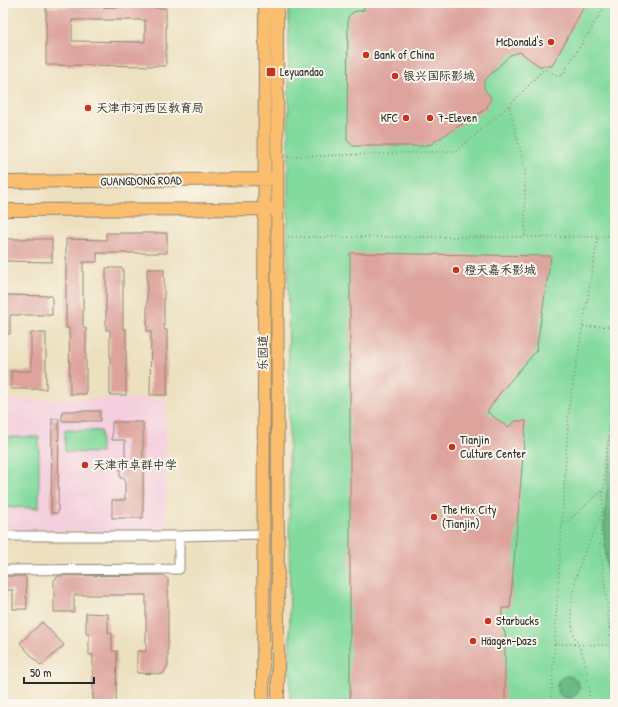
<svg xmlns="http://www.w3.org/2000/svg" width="618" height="707" font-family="'Patrick Hand','LXGW WenKai TC',sans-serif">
  <rect width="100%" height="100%" fill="#fbf7ec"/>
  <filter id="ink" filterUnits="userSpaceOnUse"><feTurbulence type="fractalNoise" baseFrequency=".025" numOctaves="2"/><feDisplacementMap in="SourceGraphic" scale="8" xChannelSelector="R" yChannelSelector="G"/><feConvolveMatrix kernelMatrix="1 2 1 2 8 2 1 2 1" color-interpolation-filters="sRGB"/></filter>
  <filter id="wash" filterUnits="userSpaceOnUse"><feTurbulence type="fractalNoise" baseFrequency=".012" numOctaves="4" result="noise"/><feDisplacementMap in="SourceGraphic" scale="16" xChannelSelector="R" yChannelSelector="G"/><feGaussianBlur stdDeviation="0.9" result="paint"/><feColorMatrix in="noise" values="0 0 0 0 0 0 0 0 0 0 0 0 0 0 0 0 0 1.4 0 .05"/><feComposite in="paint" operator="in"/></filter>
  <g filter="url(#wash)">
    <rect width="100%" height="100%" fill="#ede0bf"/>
    <path fill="#f4cfde" d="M166 398V531H3V400Z"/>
    <path fill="#83da9e" stroke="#578264" d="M289 3H615V704H290L288 192Z
      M65 430 101 431V453L65 452Z
      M3 437H39V508L3 507Z"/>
    <path fill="#6aba85" stroke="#4a7258" d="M615 415V673L604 532 609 456Z
      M557 687a11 11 0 1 1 22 0a11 11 0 1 1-22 0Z"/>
    <g id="blocks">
      <path fill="#dda39c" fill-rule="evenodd" d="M364 3H586L552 66H539L520 52 510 55 484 81V88L491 98 486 109 431 144 422 146H353L347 140 348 17 353 12 364 10Z
        M46 7 166 8V66L46 65ZM72 20H145V42L72 41Z
        M106 233H167V253H97V262H83V328H86V394H70L69 328H66V239L106 240Z
        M3 239H52V262L3 261Z
        M350 253 551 256 536 351 500 393 487 412 508 427 516 421H526L510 608H502V627L505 633V704H350Z
        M106 268H123V329H126V395H110V330H106Z
        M147 269H164V330H167V395H150L151 331H147Z
        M3 295 52 296V315H10V334H3Z
        M31 333H46V389H11V371H31Z
        M62 411H100V421H62Z
        M52 419H59L58 513H51Z
        M112 422H143V518H112V500H125V478H120V462H125V440H112Z
        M163 575 168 579V665L163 674 137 673V651H146V595H74V612H54V580L58 576Z
        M3 576H24L26 578 27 609H13V590H3Z
        M86 613 108 614V633H112V651H117L116 704H93V655H89V634H86Z
        M42 622 64 645 41 666 20 643Z"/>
    </g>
  </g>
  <g filter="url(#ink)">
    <use href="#blocks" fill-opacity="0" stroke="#8c8675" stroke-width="1"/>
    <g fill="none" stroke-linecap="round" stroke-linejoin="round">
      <g stroke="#8c8675" stroke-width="11">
        <path id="minor" d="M3 536H179L263 534
          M3 570 179 569V536"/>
      </g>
      <g stroke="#8c8675" stroke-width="14">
        <path id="major" d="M277 3 278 704
          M3 182 271 179
          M3 210 272 209
          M263 704 265 3"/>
      </g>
      <path stroke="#8c8675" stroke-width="1.5" stroke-dasharray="1 3" stroke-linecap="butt" d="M509 106 544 69 561 77 607 3
        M288 157 456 151 509 106 525 169V236
        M288 237H598L569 407 551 704
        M599 237 615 235
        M583 327 615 326
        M562 526 604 489
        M609 628H615
        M554 644 610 645
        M589 704C589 688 589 671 583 656 580 647 575 640 573 630 565 589 585 551 602 514
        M614 704 607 603 600 543 606 456 615 408"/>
      <use href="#minor" stroke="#fff" stroke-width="9"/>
      <use href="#major" stroke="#fbbe6e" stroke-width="12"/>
    </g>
  </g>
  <g fill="#c8321e" stroke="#fbf7ec" stroke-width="1.5">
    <circle cx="551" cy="42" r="4"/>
    <circle cx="366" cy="55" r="4"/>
    <rect x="266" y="67" width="10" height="10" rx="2"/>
    <circle cx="395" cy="76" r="4"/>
    <circle cx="88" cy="108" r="4"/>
    <circle cx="406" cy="118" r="4"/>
    <circle cx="430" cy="118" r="4"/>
    <circle cx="456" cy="270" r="4"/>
    <circle cx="452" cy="447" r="4"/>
    <circle cx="85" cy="465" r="4"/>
    <circle cx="434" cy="517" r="4"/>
    <circle cx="488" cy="621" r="4"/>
    <circle cx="473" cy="641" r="4"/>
  </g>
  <g text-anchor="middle" stroke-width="4" stroke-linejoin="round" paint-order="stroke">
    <g font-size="12" fill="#2b2b2b" stroke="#fbf7ec" text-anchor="start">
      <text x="543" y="46" text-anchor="end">McDonald's</text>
      <text x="374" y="59">Bank of China</text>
      <text x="280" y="76">Leyuandao</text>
      <text x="403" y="80">银兴国际影城</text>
      <text x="96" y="112">天津市河西区教育局</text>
      <text x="398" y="122" text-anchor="end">KFC</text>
      <text x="438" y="122">7-Eleven</text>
      <text x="464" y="274">橙天嘉禾影城</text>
      <text x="460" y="444">Tianjin<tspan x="460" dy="14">Culture Center</tspan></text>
      <text x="93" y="469">天津市卓群中学</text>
      <text x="442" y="514">The Mix City<tspan x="442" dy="14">(Tianjin)</tspan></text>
      <text x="496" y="625">Starbucks</text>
      <text x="481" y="645">Häagen-Dazs</text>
    </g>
    <g font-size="12" fill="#2b2b2b" stroke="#fbf7ec">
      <text transform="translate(141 181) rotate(-1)" y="4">GUANGDONG ROAD</text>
      <text transform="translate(263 353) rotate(-90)" y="4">乐园道</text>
    </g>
  </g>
  <rect width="618" height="707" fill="none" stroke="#fbf7ec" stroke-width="16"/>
  <path d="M24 677v6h70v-6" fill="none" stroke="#2b2b2b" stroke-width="2"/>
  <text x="30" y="677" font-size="12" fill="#2b2b2b" stroke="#fbf7ec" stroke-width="3" paint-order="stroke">50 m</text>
</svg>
